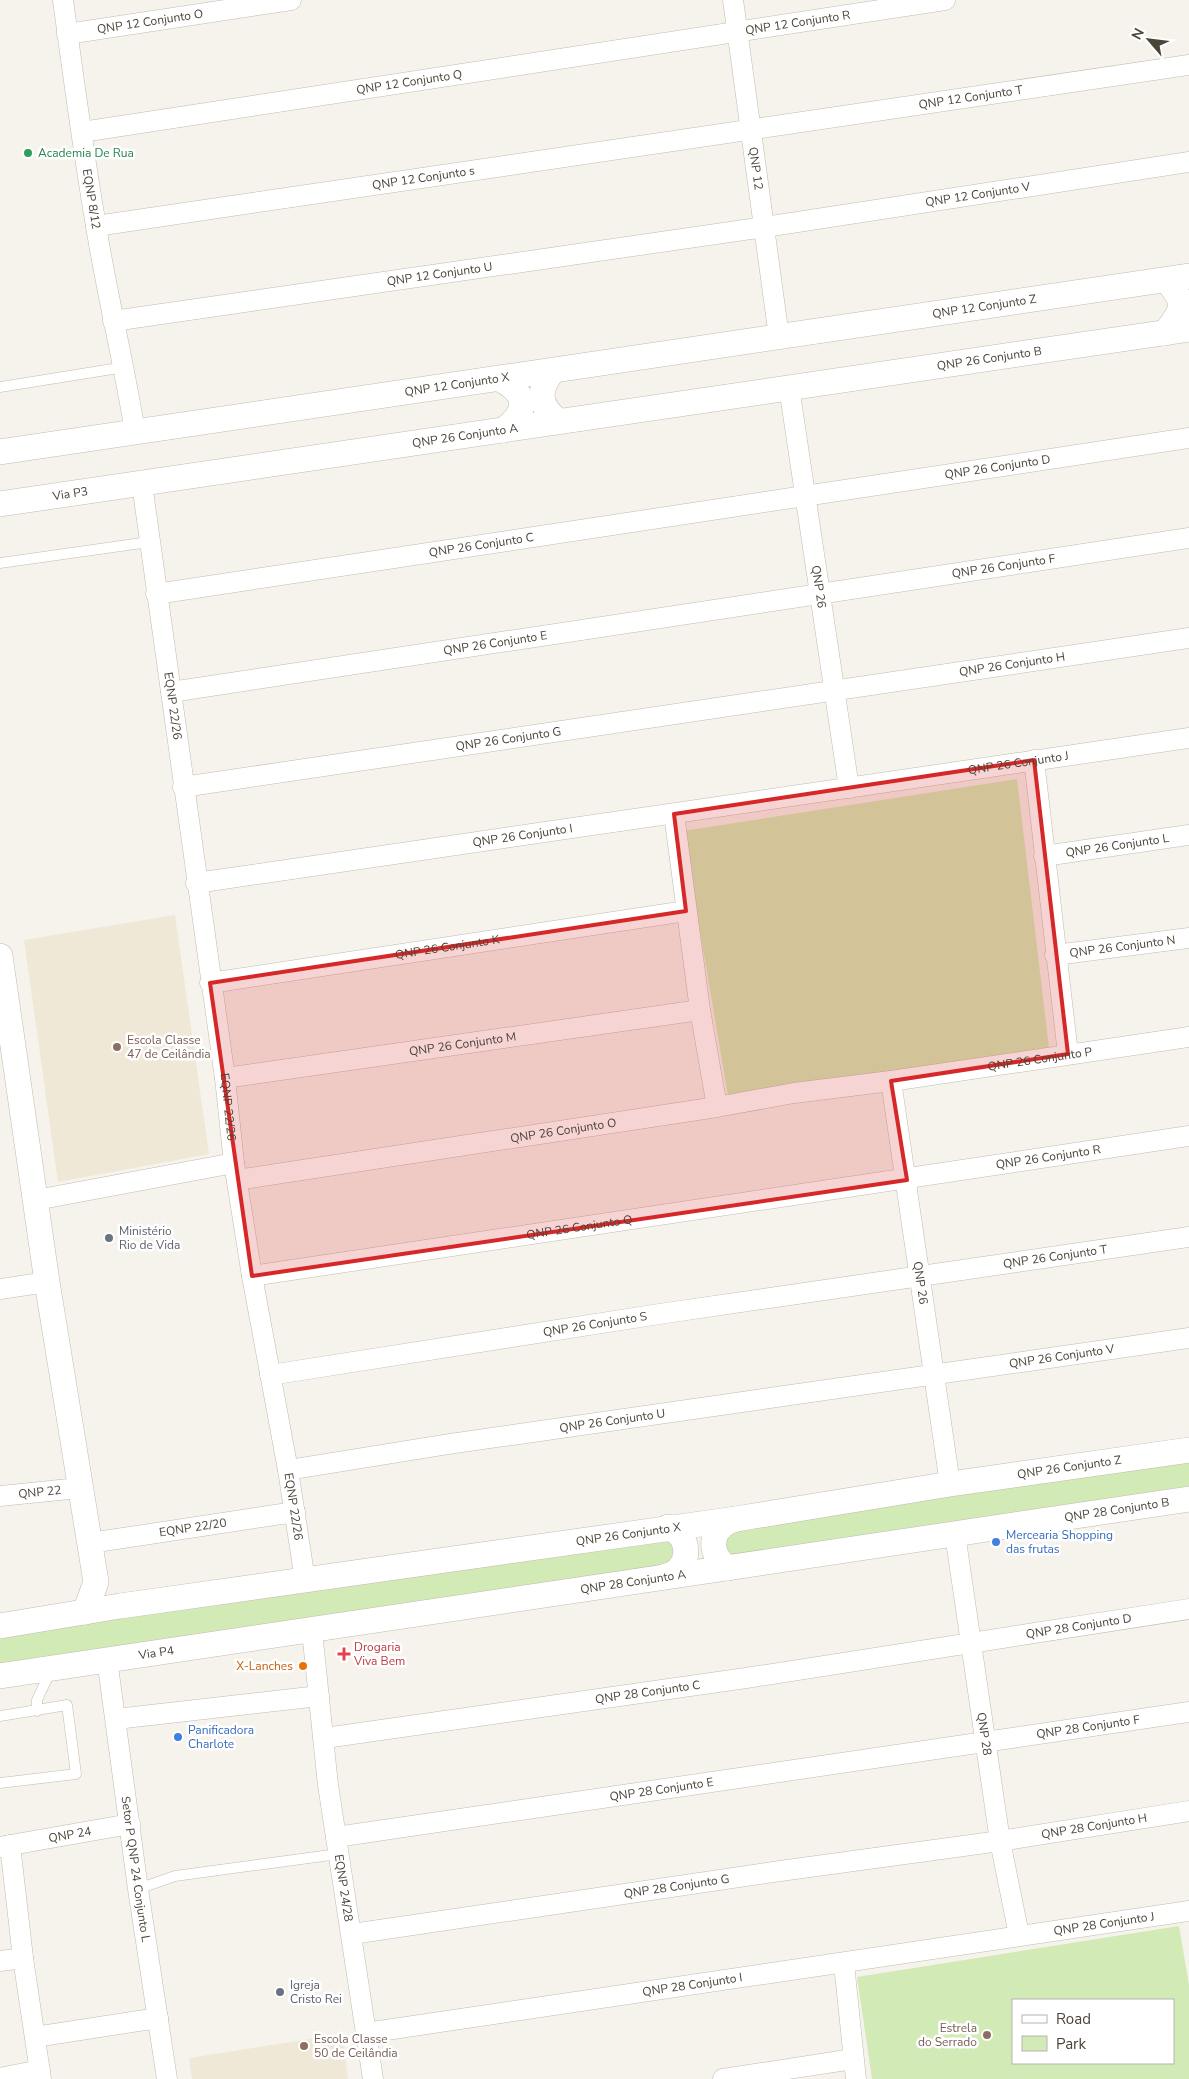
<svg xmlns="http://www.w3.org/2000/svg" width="1189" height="2079" font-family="'Nunito Sans',sans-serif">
  <rect width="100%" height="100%" fill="#f6f3ec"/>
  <path fill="#efe8d6" d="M175 915 209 1154 58 1182 24 940Z
    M342 2034 348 2079H192L189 2058Z"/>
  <path fill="#d2eab5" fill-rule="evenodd" d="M1017 779 1049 1048 728 1096 683 831Z
    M1189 1459V1486L733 1557 729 1554 723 1542 729 1529Z
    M662 1537 671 1541 676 1555 667 1566 0 1666V1636Z
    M1179 1926 1189 1985V2079H872L857 1977ZM1013 2000H1173V2063H1013Z"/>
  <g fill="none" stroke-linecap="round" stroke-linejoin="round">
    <g stroke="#c2bbae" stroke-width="11">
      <path id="service" d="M0 387 125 367
        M0 563 149 542
        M37 1711V1700L51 1670
        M0 1716 67 1705 76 1774 0 1783
        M138 1889 175 1876 338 1854"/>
    </g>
    <g stroke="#c2bbae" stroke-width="21">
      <g id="minor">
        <path id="s1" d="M63 0C73 75 83 151 96 226 107 295 124 363 135 432"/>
        <path id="s2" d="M733 0 779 337"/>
        <path id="s3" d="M67 34 291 0"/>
        <path id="s4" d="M82 132 945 0"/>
        <path id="s5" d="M96 226 1189 65"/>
        <path id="s6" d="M113 321 765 227 1189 162"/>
        <path id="s7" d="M789 387 849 788"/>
        <path id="s8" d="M142 484 225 1078 234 1163 252 1276 288 1470 305 1580"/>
        <path id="s9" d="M156 594 1189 438"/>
        <path id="s10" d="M171 692 1189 538"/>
        <path d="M1034 760 1068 1054"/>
        <path id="s11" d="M183 787 1189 638"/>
        <path d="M674 814 700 1010 717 1107"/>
        <path id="s12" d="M1044 856 1189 835"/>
        <path id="s13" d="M196 883 1189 738"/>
        <path id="s14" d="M1055 955 1189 938"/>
        <path id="s15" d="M210 983 686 911"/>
        <path id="s16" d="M225 1078 700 1010"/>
        <path id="s17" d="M891 1081 950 1484"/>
        <path id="s18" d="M237 1180 717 1107 794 1093 891 1081 1189 1037"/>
        <path d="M36 1200 234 1163"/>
        <path id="s19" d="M252 1276 1189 1136"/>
        <path d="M0 1289 47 1282"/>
        <path id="s20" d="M270 1375 666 1313 1189 1237"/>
        <path id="s21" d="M288 1470 449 1444 1189 1338"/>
        <path id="s22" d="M0 1496 79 1488"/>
        <path id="s23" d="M955 1534 1000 1841 1019 1935"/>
        <path id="s24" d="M90 1543 295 1512"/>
        <path id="s25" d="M312 1631 328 1785 373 2079"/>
        <path id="s26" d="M107 1659 138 1889 167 2079"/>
        <path d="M116 1719 319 1696"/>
        <path id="s27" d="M325 1738 746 1678 1189 1609"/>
        <path id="s28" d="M336 1837 1189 1712"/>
        <path d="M10 1845 23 1958 41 2079"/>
        <path id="s29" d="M0 1847 130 1824"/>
        <path id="s30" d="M352 1934 780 1871 1000 1841 1189 1811"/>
        <path d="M0 1961 23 1958"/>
        <path d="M844 1964 856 2079"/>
        <path id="s31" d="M366 2033 1189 1911"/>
        <path d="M35 2037 158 2018"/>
        <path d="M0 2078 40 2070"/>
        <path d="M723 2079 853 2059"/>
      </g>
    </g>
    <g stroke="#c2bbae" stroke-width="26">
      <g id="tertiary">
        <path d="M1165 333C1184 308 1187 304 1166 280"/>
        <path d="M552 372C537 392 539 405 558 421"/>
        <path d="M500 379C528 394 528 411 504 430"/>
        <path id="s32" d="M0 452 1189 276"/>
        <path id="s33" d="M0 504 1189 329"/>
        <path d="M0 956 47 1282 96 1582 85 1612"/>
        <path d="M728 1568C706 1554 710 1525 736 1519"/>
        <path d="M663 1577C691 1571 694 1538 668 1527"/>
        <path id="s34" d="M0 1626 120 1606 736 1519 950 1484 1189 1450"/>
        <path id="s35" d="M0 1676 1189 1499"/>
      </g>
    </g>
    <use href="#service" stroke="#fff" stroke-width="10"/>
    <use href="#minor" stroke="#fff" stroke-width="20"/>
    <use href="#tertiary" stroke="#fff" stroke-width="25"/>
  </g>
  <path fill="#d62828" fill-opacity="0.2" stroke="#d62828" stroke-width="4" stroke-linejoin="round" d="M1034 760 1068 1054 891 1081 907 1180 252 1276 210 983 686 911 674 814Z"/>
  <circle fill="#2e9e5b" stroke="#fff" stroke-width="2" cx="28" cy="153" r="5"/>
  <g fill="#8d6e63" stroke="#fff" stroke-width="2">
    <circle cx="117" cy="1047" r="5"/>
    <circle cx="987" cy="2035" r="5"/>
    <circle cx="304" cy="2046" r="5"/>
  </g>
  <g fill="#6b7280" stroke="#fff" stroke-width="2">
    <circle cx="109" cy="1238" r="5"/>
    <circle cx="280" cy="1992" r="5"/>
  </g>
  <g fill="#3f7fe0" stroke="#fff" stroke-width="2">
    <circle cx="996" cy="1542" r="5"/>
    <circle cx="178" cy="1737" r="5"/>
  </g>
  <path fill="#e0444e" stroke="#fff" stroke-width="2" d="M341.5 1646.5h5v5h5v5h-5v5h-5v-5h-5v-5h5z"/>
  <circle fill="#e8710a" stroke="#fff" stroke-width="2" cx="303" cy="1666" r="5"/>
  <g text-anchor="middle" stroke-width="5" stroke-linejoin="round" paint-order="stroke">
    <g font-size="12" fill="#4b4439" stroke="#fff">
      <text dy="4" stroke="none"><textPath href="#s3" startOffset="84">QNP 12 Conjunto O</textPath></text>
      <text dy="4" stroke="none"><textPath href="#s4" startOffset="724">QNP 12 Conjunto R</textPath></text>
      <text dy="4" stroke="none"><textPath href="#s4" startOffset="331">QNP 12 Conjunto Q</textPath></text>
      <text dy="4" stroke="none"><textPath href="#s5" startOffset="884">QNP 12 Conjunto T</textPath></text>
      <text dy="4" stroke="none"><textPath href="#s2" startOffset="170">QNP 12</textPath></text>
      <text dy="4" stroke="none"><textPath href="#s5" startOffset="331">QNP 12 Conjunto s</textPath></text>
      <text dy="4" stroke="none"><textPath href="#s6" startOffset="874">QNP 12 Conjunto V</textPath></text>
      <text dy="4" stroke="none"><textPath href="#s1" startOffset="201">EQNP 8/12</textPath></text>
      <text dy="4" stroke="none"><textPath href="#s6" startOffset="330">QNP 12 Conjunto U</textPath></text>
      <text dy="4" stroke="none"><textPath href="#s32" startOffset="995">QNP 12 Conjunto Z</textPath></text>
      <text dy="4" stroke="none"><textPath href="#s33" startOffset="1000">QNP 26 Conjunto B</textPath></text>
      <text dy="4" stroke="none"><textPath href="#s32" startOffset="462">QNP 12 Conjunto X</textPath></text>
      <text dy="4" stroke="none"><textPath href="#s33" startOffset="470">QNP 26 Conjunto A</textPath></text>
      <text dy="4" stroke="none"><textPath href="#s9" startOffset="851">QNP 26 Conjunto D</textPath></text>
      <text dy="4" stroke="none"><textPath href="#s33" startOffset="71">Via P3</textPath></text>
      <text dy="4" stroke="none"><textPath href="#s9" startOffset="329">QNP 26 Conjunto C</textPath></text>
      <text dy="4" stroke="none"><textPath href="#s10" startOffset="842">QNP 26 Conjunto F</textPath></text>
      <text dy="4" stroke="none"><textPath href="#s7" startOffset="202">QNP 26</textPath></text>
      <text dy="4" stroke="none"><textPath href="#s10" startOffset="328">QNP 26 Conjunto E</textPath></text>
      <text dy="4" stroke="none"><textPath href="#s11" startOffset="838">QNP 26 Conjunto H</textPath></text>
      <text dy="4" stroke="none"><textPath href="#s8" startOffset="224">EQNP 22/26</textPath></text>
      <text dy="4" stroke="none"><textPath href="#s11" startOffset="329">QNP 26 Conjunto G</textPath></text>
      <text dy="4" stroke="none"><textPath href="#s13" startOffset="831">QNP 26 Conjunto J</textPath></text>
      <text dy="4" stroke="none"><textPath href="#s13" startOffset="330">QNP 26 Conjunto I</textPath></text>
      <text dy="4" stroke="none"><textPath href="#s12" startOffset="74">QNP 26 Conjunto L</textPath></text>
      <text dy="4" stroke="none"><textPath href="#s14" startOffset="68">QNP 26 Conjunto N</textPath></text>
      <text dy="4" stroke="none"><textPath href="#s15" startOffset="240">QNP 26 Conjunto K</textPath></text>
      <text dy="4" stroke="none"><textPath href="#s16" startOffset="240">QNP 26 Conjunto M</textPath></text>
      <text dy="4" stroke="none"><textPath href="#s18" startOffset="812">QNP 26 Conjunto P</textPath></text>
      <text dy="4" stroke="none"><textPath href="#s8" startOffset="629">EQNP 22/26</textPath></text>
      <text dy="4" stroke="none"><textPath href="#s18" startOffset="330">QNP 26 Conjunto O</textPath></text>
      <text dy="4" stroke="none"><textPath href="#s19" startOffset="805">QNP 26 Conjunto R</textPath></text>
      <text dy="4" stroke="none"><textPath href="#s19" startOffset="331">QNP 26 Conjunto Q</textPath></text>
      <text dy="4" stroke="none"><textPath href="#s20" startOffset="794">QNP 26 Conjunto T</textPath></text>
      <text dy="4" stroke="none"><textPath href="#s17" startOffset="204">QNP 26</textPath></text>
      <text dy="4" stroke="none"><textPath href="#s20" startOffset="329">QNP 26 Conjunto S</textPath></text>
      <text dy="4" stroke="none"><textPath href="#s21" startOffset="782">QNP 26 Conjunto V</textPath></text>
      <text dy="4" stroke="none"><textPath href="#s21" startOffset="328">QNP 26 Conjunto U</textPath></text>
      <text dy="4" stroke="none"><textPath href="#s34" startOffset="1081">QNP 26 Conjunto Z</textPath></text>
      <text dy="4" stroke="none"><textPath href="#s22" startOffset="40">QNP 22</textPath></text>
      <text dy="4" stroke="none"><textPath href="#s8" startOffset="1034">EQNP 22/26</textPath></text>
      <text dy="4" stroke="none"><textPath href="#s35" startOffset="1129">QNP 28 Conjunto B</textPath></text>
      <text dy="4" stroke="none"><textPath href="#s24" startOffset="104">EQNP 22/20</textPath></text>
      <text dy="4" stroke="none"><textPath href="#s34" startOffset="635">QNP 26 Conjunto X</textPath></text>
      <text dy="4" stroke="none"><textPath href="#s35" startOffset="640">QNP 28 Conjunto A</textPath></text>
      <text dy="4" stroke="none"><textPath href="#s27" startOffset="762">QNP 28 Conjunto D</textPath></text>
      <text dy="4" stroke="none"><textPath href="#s35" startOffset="158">Via P4</textPath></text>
      <text dy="4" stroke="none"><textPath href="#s27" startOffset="326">QNP 28 Conjunto C</textPath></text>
      <text dy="4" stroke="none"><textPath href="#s28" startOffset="760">QNP 28 Conjunto F</textPath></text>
      <text dy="4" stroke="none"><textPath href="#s23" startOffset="202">QNP 28</textPath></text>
      <text dy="4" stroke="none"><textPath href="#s28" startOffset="329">QNP 28 Conjunto E</textPath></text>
      <text dy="4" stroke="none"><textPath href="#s30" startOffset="750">QNP 28 Conjunto H</textPath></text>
      <text dy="4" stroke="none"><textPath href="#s29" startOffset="71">QNP 24</textPath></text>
      <text dy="4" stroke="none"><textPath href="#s26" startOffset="212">Setor P QNP 24 Conjunto L</textPath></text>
      <text dy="4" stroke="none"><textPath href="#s30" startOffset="328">QNP 28 Conjunto G</textPath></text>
      <text dy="4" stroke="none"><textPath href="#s25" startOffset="259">EQNP 24/28</textPath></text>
      <text dy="4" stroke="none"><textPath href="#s31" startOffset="746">QNP 28 Conjunto J</textPath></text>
      <text dy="4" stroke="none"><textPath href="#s31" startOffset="330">QNP 28 Conjunto I</textPath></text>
    </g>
    <g font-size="12" fill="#27864d" stroke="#fff" text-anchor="start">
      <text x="38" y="157">Academia De Rua</text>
    </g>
    <g font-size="12" fill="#785e54" stroke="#fff" text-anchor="start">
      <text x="127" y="1044">Escola Classe<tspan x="127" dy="14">47 de Ceilândia</tspan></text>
      <text x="977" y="2032" text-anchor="end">Estrela<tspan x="977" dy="14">do Serrado</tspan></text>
      <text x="314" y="2043">Escola Classe<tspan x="314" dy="14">50 de Ceilândia</tspan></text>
    </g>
    <g font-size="12" fill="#5b616d" stroke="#fff" text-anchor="start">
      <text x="119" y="1235">Ministério<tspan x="119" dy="14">Rio de Vida</tspan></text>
      <text x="290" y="1989">Igreja<tspan x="290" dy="14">Cristo Rei</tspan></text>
    </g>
    <g font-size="12" fill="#366cbe" stroke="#fff" text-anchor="start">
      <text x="1006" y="1539">Mercearia Shopping<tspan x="1006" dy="14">das frutas</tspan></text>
      <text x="188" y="1734">Panificadora<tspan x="188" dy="14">Charlote</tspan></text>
    </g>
    <g font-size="12" fill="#be3a42" stroke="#fff" text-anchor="start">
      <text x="354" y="1651">Drogaria<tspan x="354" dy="14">Viva Bem</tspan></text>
    </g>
    <g font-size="12" fill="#c56008" stroke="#fff" text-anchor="end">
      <text x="293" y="1670">X-Lanches</text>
    </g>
  </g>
  <rect x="1012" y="1999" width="162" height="65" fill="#ffffff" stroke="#b7b4b0"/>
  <rect x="1022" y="2015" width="25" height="8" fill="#ffffff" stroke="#b7b4b0"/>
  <text x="1056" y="2024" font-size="15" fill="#4b4439">Road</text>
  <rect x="1022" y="2036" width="25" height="15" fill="#d2eab5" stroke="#b7b4b0"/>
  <text x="1056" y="2049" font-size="15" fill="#4b4439">Park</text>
  <g transform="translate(1149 40) rotate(298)" stroke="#ffffff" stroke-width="4" paint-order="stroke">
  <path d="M0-4L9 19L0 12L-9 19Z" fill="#4b4439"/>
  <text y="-8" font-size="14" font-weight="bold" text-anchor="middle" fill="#4b4439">N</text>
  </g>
</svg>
